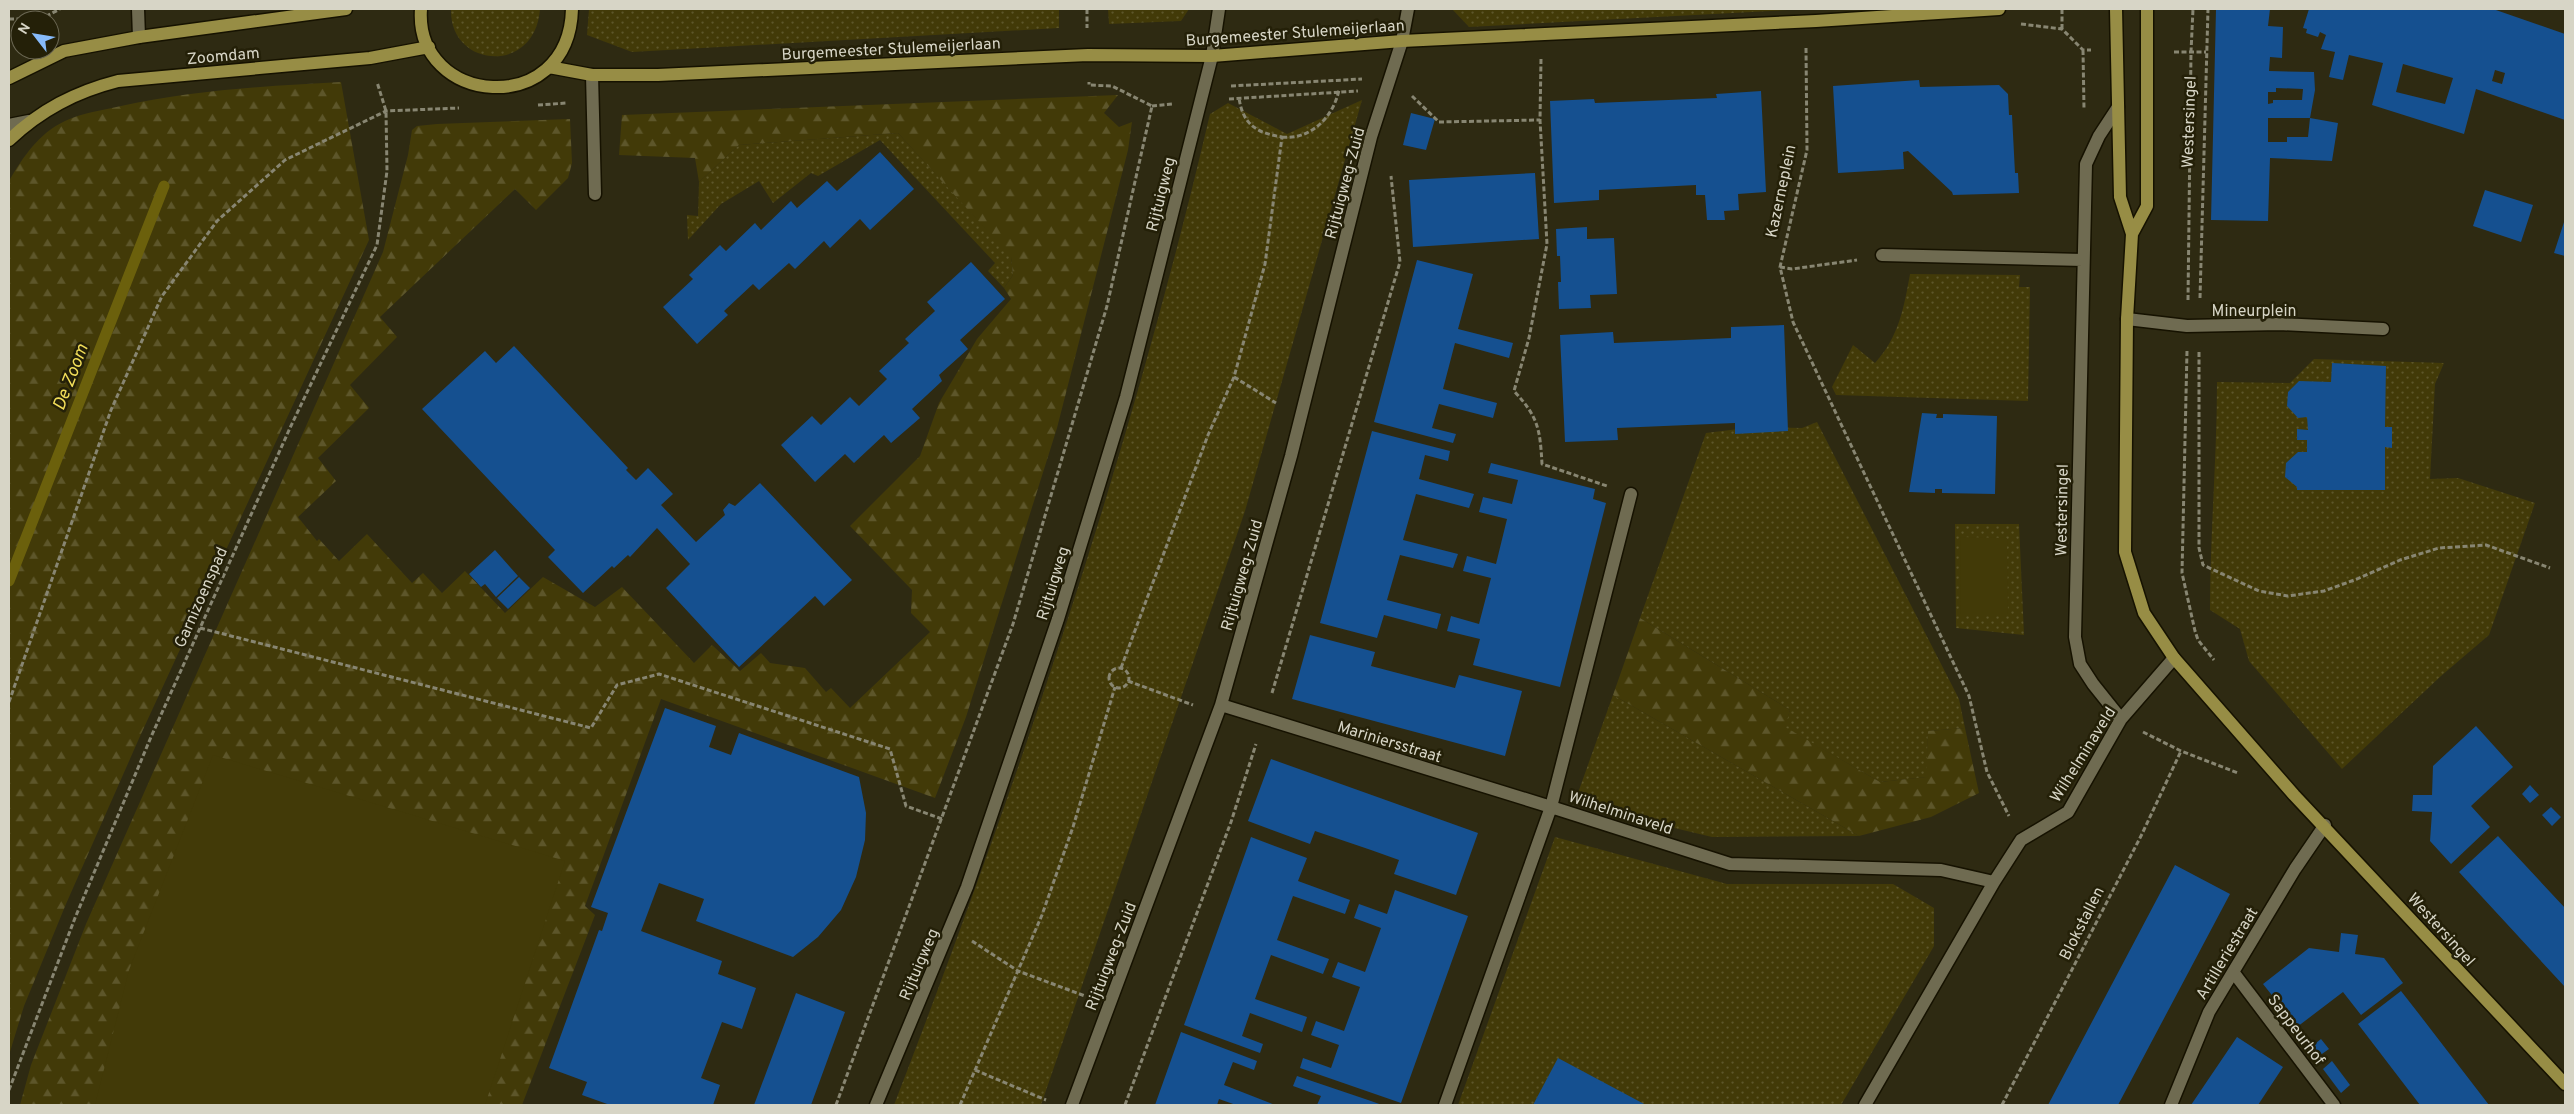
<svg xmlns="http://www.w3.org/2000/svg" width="2574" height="1114" font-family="Overpass,sans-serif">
  <defs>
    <pattern id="green-dots" width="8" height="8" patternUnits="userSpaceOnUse" patternTransform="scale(1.25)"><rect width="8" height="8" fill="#423a08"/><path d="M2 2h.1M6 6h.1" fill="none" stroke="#5d562a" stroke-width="1.8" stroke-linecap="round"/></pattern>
    <pattern id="forest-firs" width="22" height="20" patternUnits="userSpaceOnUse" patternTransform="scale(1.25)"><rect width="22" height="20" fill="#423a08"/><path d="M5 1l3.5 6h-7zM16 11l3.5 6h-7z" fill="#5d562a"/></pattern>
  </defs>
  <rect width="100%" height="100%" fill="#2e2a12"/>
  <path fill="url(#green-dots)" d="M451 9H540C535 76 449 68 451 9Z
    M589 9H1059V28L632 52 587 35Z
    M1108 9H1189L1181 21 1109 24Z
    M1452 9H1807L1469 27Z
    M1362 100 1245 511 1041 1105H894C1019 781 1131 452 1210 114L1228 103 1287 134Z
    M898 133 1011 256 1013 275 1004 288 988 271 995 263 880 140 818 176 811 173 773 203 759 181 721 204 688 240 687 215 698 216 699 182 739 145Z
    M1910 274 2020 275 2019 287H2030L2028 401 1836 395 1832 387 1853 345 1875 363C1899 337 1904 307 1910 274Z
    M2314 359 2444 363 2435 384 2430 479 2458 478 2535 503 2489 635 2441 676 2342 769 2249 661 2240 629 2210 610C2210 534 2217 458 2217 382L2290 383Z
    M1817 422 1959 699 1965 728 1928 731 1927 777 1880 782 1784 727 1790 710 1640 618 1706 433 1755 427 1802 428Z
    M1955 524H2019L2024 635 1956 628Z
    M1613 695 1859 836 1712 837 1574 804Z
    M1555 837 1727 884H1893L1934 908V946L1841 1105H1458Z"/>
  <path fill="url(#forest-firs)" d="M341 82 369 240 141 734 66 904 24 1006 9 1055V181C23 157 39 133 65 121 82 113 103 110 121 106 193 90 267 86 341 82Z
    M1118 95 1104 113 1119 127 1132 122 1128 150 1057 428 966 717 935 798 661 699 585 906 595 915 522 1105H20L31 1065 86 924 383 252 408 155 412 130 417 126 437 124 570 119 572 163 568 178 536 210 515 189 380 317 397 337 350 385 369 408 318 458 336 481 298 517 317 541 319 539 339 561 367 534 412 583 423 573 442 593 465 571 505 613 543 577 595 607 622 587 694 663 712 645 740 671 761 653 770 663 805 668 826 692 831 688 850 708 930 632 911 613 912 590 850 526 920 456 939 403 977 339 1011 299 1004 288 1013 275 1011 257 898 133 739 145 699 182 695 158 619 155 622 115Z
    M1640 618 1790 710 1785 727 1880 782 1926 777 1928 731 1965 728 1979 793 1931 817 1859 836 1613 695Z"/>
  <path fill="#423a08" d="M1960 537 2007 538 2008 614H1961Z
    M213 755 565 861 485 1105H95L129 970Z"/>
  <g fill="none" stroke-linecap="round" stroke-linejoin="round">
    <path stroke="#6b600c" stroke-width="11" d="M9 581 164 186"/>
  </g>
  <path fill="#155090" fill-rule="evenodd" d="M2216 9H2270L2268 26 2283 27 2282 58 2270 57 2269 71 2314 72 2315 90 2310 118H2268V142H2287V137H2308L2310 118 2338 123 2332 161 2270 158 2268 221 2211 220ZM2276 88 2303 89 2302 100H2273V103L2268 104V92H2276Z
    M2309 9H2493L2565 34V120L2476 89 2464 134 2372 105 2383 63 2349 55 2343 80 2329 77 2335 52 2321 49 2326 35 2320 32 2318 37 2306 33 2307 29 2303 28ZM2403 64 2453 78 2445 104 2396 92ZM2495 70 2505 73 2502 84 2492 81Z
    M1919 80 1920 87 1999 85 2008 94 2009 115H2012L2015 173H2018L2019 193 1953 195 1952 192 1908 151 1903 152 1904 169 1838 173 1833 86Z
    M1761 91 1766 192 1738 194 1739 210 1724 211 1725 220H1707L1705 195H1696V185L1599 190V200L1554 203 1550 101 1594 99 1595 103 1717 98 1716 94Z
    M1411 113 1435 119 1426 150 1403 145Z
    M880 152 914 189 870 230 860 219 830 248 824 241 795 269 789 263 759 290 753 284 724 311 728 315 697 344 663 307 693 279 689 275 720 245 726 251 755 223 761 230 791 201 797 208 827 181 837 191Z
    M1535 173 1539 239 1413 247 1409 180Z
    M2485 190 2533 205 2521 242 2473 226Z
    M2565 219V256L2554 253Z
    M1587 227V239L1614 238 1617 294 1590 295 1591 308 1559 309 1558 282H1561L1560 256H1557L1556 229Z
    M1417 260 1473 274 1458 329 1513 343 1509 358 1455 343 1443 389 1497 403 1493 418 1439 404 1432 428 1456 434 1453 443 1374 422Z
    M971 262 1005 299 960 340 968 349 939 375 942 381 912 409 920 418 891 443 884 435 854 463 845 454 815 482 781 445 812 416 821 425 850 397 859 406 887 379 879 371 909 343 905 339 935 311 927 302Z
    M1784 325 1788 431 1735 434V423L1617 428 1618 440 1565 442 1560 335 1613 332 1614 343 1731 338V327Z
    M514 346 628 468 626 470 636 480 648 468 673 494 661 505 696 542 725 515 723 510 729 503 735 506 760 483 852 580 824 606 815 596 739 667 666 588 690 564 657 528 630 557 628 555 614 568 612 566 583 593 548 557 555 550 422 409 485 351 496 363Z
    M2332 363 2386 366 2385 427H2392V448L2385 447V490H2297V487L2285 477 2286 463 2298 452H2307V440H2297V429L2308 430 2307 417 2298 418 2287 406 2288 392 2299 381 2331 382Z
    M1922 413 1937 414 1936 418H1943V414L1997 416 1995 494 1942 493V489H1935V493L1909 492Z
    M1372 431 1450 451 1448 461 1425 455 1419 479 1474 494 1469 508 1416 494 1403 540 1458 554 1453 568 1400 555 1387 600 1441 614 1437 629 1384 615 1377 638 1320 623Z
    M1491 463 1595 489 1593 499 1606 503 1560 687 1473 665 1480 639 1447 631 1451 616 1479 624 1491 578 1463 571 1467 556 1496 564 1507 519 1479 512 1483 497 1512 504 1518 480 1488 473Z
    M495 550 518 576 496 597 485 584 481 587 469 574Z
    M519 577 530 588 508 609 497 598Z
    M1310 635 1375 652 1371 666 1428 681 1455 688 1459 675 1522 691 1505 756 1292 699Z
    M665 708 716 726 709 747 731 755 739 733 859 777 866 813 865 840 856 877 841 910 818 937 793 957 696 921 704 899 659 883 641 931 722 961 718 974 756 988 742 1029 722 1022 701 1078 720 1085 713 1105H610L582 1095 587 1082 549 1068 599 930 602 931 608 913 591 907Z
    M2476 726 2513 767 2471 806 2490 827 2451 864 2430 841 2432 812 2412 811 2413 795H2432L2433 766Z
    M1271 759 1478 833 1456 895 1394 874 1399 860 1371 850 1315 831 1310 844 1248 821Z
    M2530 785 2539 795 2530 803 2522 794Z
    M2551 807 2561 817 2552 826 2542 815Z
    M2498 836 2565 908V987L2459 872Z
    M1251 837 1307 858 1298 881 1350 900 1345 914 1293 896 1277 940 1329 959 1323 974 1271 955 1255 999 1307 1017 1302 1032 1250 1013 1242 1036 1263 1044 1260 1053 1184 1025Z
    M2175 865 2230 894 2118 1105H2048Z
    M1395 890 1468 916 1401 1103 1300 1068 1303 1058 1331 1068 1339 1045 1311 1035 1316 1021 1344 1031 1360 987 1332 977 1338 962 1365 972 1381 928 1354 918 1359 904 1387 914Z
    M2341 933 2358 935 2355 954 2384 958 2403 983 2361 1015 2343 992 2297 1027 2263 984 2309 948 2339 952Z
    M2401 991 2419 1014 2489 1105H2420L2358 1024Z
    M796 993 845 1012 811 1105H754Z
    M1181 1032 1257 1061 1254 1070 1233 1062 1224 1085 1275 1105H1236L1219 1099 1217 1105H1155Z
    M2237 1037 2283 1067 2258 1105H2191Z
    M2321 1039 2329 1049 2319 1056 2311 1047Z
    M1558 1058 1646 1105H1533Z
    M2332 1061 2350 1085 2341 1093 2323 1069Z
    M1297 1076 1371 1101 1382 1105H1317L1321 1096 1293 1086Z"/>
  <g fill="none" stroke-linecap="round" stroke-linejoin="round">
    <g stroke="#161200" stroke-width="15">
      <path id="minor" d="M138 9 139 37
        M592 75 595 194
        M2118 107 2099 136 2086 164 2075 637 2080 664 2093 684 2121 719
        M9 125 29 121
        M1882 255 2083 260
        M2127 319 2187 326 2279 324 2383 329
        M1221 705 1551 807 1631 494
        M2234 973 2334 1105
        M876 1105 967 887 1058 619 1126 397 1212 56 1219 9
        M1072 1105 1221 705 1291 456 1371 137 1402 41 1408 9
        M1445 1105 1551 807 1730 864 1941 870 1994 882
        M1865 1105 1994 882 2021 840 2068 812 2121 719 2174 658
        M2171 1105 2209 1012 2295 869 2325 825"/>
    </g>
    <g stroke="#161200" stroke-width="15">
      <path id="major" d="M421 9C414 106 569 120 572 9
        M2116 9 2120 197 2132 234 2127 319 2125 552 2144 613 2174 658 2294 795 2565 1084
        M549 67 592 75H658L1088 55 1212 56 1402 41 1816 21 1999 9
        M9 78 64 51 139 37 346 9
        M9 140C41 110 75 92 118 81L370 58 429 47
        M2132 234 2147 206V9"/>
    </g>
    <path stroke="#888672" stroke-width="3" stroke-dasharray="5 2.5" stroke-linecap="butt" d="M1087 9V28
      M2062 9V29
      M9 19H41L60 9
      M2021 24 2062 29 2083 50H2091
      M1806 48 1807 150 1780 267 1793 322 1969 696 1987 772 2009 816
      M2083 50 2084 109
      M2174 52H2206
      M1541 59 1540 120 1547 244 1529 338 1514 391C1538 417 1540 428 1542 464L1607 486
      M1231 86 1362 79
      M1412 96 1439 122 1540 120
      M1229 99 1358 91
      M538 105 567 103
      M1152 106 1173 104
      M1282 137C1310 140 1333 118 1339 90
      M1780 267 1792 269 1857 260
      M2200 298 2208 9
      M2188 300 2191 52 2193 9
      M2187 351 2182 573 2195 631 2198 640 2214 660
      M2199 352V548L2203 565 2259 591 2288 596 2324 591 2357 579 2400 560 2439 548 2486 545 2550 568
      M1234 377 1276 403
      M200 628 591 728 617 685 659 674 890 749 906 806 942 819
      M1121 668 1208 435 1234 377 1265 264 1282 137C1257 133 1243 125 1239 98
      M1109 678a10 10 0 1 1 20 0a10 10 0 1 1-20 0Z
      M1128 681 1193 705
      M1272 693 1400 262 1391 176
      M9 702 111 410 162 296 217 221 285 160 386 111 459 108
      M2143 732 2181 751 2238 773
      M972 941 1018 971 1085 996
      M975 1070 1046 1100
      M9 1090 75 918 151 737 290 428 377 245 387 171 386 111 377 82
      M836 1105 1013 624 1107 306 1152 106 1112 86 1089 85V82
      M960 1105 1042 915 1073 827 1115 687
      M1125 1105 1231 822 1256 744
      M2002 1105 2142 834 2181 751"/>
    <use href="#minor" stroke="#6f6b51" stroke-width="12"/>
    <use href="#major" stroke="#978d45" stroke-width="12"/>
  </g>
  <g text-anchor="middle" stroke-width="5" stroke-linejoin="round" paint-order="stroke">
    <g font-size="16" fill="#d7d5c6" stroke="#242008">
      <text transform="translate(1295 32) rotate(-4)" y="6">Burgemeester Stulemeijerlaan</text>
      <text transform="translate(891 48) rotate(-3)" y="6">Burgemeester Stulemeijerlaan</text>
      <text transform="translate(223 55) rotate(-5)" y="6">Zoomdam</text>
      <text transform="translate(2188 122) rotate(-88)" y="6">Westersingel</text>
      <text transform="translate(1344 183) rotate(-75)" y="6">Rijtuigweg-Zuid</text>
      <text transform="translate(1780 191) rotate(-78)" y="6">Kazerneplein</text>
      <text transform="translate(1160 194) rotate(-76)" y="6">Rijtuigweg</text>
      <text x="2254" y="316">Mineurplein</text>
      <text transform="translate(2061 510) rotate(-89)" y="6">Westersingel</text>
      <text transform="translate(1241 575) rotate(-74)" y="6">Rijtuigweg-Zuid</text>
      <text transform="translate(1052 583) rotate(-73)" y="6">Rijtuigweg</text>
      <text transform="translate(200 597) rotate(-66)" y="6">Garnizoenspad</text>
      <text transform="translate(1390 741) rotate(17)" y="6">Mariniersstraat</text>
      <text transform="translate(2082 754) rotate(-58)" y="6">Wilhelminaveld</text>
      <text transform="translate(1621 812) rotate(18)" y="6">Wilhelminaveld</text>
      <text transform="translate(2081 923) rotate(-63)" y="6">Blokstallen</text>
      <text transform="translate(2442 929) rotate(48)" y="6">Westersingel</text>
      <text transform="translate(2226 953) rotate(-59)" y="6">Artilleriestraat</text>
      <text transform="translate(1110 956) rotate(-69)" y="6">Rijtuigweg-Zuid</text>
      <text transform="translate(918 964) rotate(-67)" y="6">Rijtuigweg</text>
      <text transform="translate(2297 1029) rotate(53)" y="6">Sappeurhof</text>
    </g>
    <g font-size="18" font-style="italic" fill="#f1dd59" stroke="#242008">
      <text transform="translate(70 377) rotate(-69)" y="6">De Zoom</text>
    </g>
  </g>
  <rect width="2574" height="1114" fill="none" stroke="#d7d5c6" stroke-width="20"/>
  <g transform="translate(35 35) rotate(301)"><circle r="24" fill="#242008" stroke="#6c6854"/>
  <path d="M0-4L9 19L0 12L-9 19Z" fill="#87bbfb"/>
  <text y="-8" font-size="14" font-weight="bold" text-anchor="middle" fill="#d7d5c6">N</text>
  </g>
</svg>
